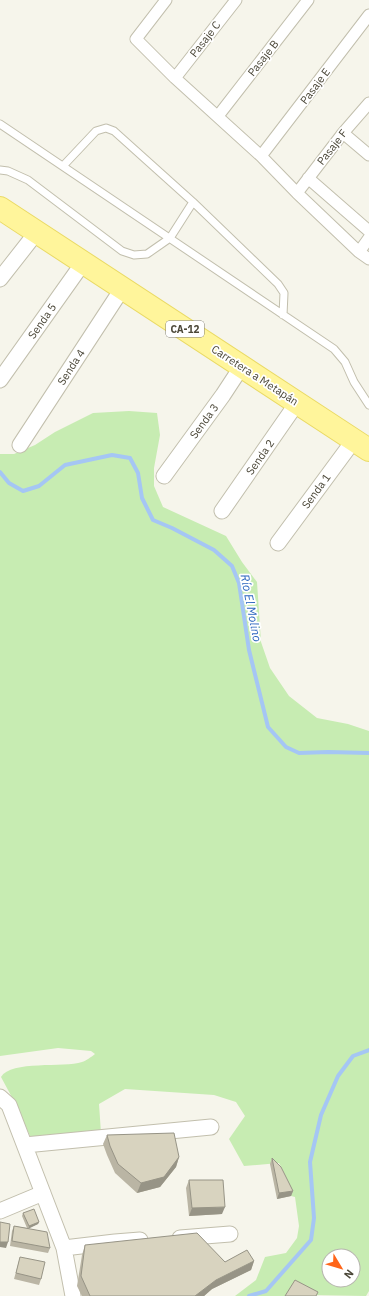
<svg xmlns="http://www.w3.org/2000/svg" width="369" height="1296" font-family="'IBM Plex Sans',sans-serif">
  <rect width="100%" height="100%" fill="#f6f5eb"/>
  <path fill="#c7ecb2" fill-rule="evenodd" d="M129 411 157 413 160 435 154 468V486L163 507 226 536 242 562 257 582 261 642 270 668 289 696 317 718 348 724 369 731V1291L366 1296 309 1295 308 1296H235L256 1280 265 1257 286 1253 297 1238 299 1226 295 1197 291 1196 288 1181 279 1163 244 1166 229 1139 245 1116 236 1102 214 1095 125 1089 99 1104 101 1133 31 1138 15 1103 1 1077C11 1060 64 1068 82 1062 86 1061 91 1057 95 1054L91 1051 58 1048 0 1056V454H14L35 445 55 432 93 413ZM329 1256H353V1280H329Z"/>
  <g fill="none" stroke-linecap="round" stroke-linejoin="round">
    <path stroke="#a5c6f4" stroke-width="4" d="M0 472 9 483 23 491 39 486 65 465 112 455 130 458 138 473 142 498 153 520 172 528 214 550 232 566 239 583 249 650 268 727 286 747 299 753 328 752 369 753
      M249 1296 266 1291 311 1240 314 1218 310 1162 321 1115 338 1076 353 1056 369 1050"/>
    <g stroke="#c2bfad" stroke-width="9">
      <path id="service" d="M0 124 334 349 345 362 354 382 369 405
        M63 166 96 131 106 128 114 131 193 202 278 284 284 293 283 315
        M0 170 8 171 28 180 122 251 134 255 147 254 170 238 193 202"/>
    </g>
    <g stroke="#c2bfad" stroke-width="13">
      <path id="pedestrian" d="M166 0 136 39 175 78 261 156 297 193 359 252 369 259
        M175 78 236 0
        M218 116 308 0
        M343 133 369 155
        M261 156 369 15
        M308 178 369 231
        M297 193 343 133 369 103
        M359 252 369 238"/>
    </g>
    <g stroke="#c2bfad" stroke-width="17">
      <path id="minor" d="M0 279 36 233
        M0 380 83 263
        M20 445 122 289
        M164 476 223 395 242 366
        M222 511 297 403
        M278 543 354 440
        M0 1097 9 1105 64 1248 73 1296
        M25 1145 211 1127
        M0 1211 43 1193
        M180 1238 230 1234
        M64 1248 115 1242 140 1240"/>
    </g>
    <g stroke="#eada65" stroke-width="24">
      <path id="primary" d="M0 208 369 450"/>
    </g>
    <use href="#service" stroke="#fff" stroke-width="7"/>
    <use href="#pedestrian" stroke="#fff" stroke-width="11"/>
    <use href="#minor" stroke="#fff" stroke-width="15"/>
    <use href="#primary" stroke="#fff59b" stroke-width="22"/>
  </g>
  <path fill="#bab5a4" d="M107 1135 179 1157 176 1167 160 1187 137 1193 115 1173 107 1155 103 1144Z
    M272 1158 293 1191 291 1196 277 1199 270 1164Z
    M189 1180 222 1214 189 1216 186 1188Z
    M23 1213 39 1222 38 1224 28 1228 50 1248 48 1253 10 1246 12 1231 14 1226 27 1228 22 1216Z
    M85 1245 225 1262 254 1261 251 1270 212 1289 204 1296H82L77 1286 82 1255Z
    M20 1257 41 1279 39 1285 14 1279Z"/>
  <path fill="#979486" d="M179 1157 176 1167 160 1187 137 1193 141 1183Z
    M293 1191 291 1196 277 1199 279 1193Z
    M225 1207 222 1214 189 1216 192 1208Z
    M39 1222 38 1224 28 1229 29 1226Z
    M0 1242H8L6 1248 0 1247Z
    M254 1261 251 1270 212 1289 204 1296H195L216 1280Z"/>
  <path fill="#d8d3bf" stroke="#979486" d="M174 1133 179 1157 164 1177 141 1183 118 1164 110 1146 107 1135Z
    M272 1158 281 1167 293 1191 279 1193Z
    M189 1180H223L225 1207 192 1208Z
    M34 1209 39 1222 29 1226 23 1213Z
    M0 1222 10 1224 8 1242H0Z
    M14 1226 47 1232 50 1248 12 1241Z
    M197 1233 225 1262 247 1250 254 1261 216 1280 195 1296H90L81 1276 85 1245Z
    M20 1257 45 1262 41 1279 16 1273Z
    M295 1280 318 1292 316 1296H285Z"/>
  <g text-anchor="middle" stroke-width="3.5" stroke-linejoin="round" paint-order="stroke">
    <rect fill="#fff" stroke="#817e74" stroke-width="1" x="166" y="321" width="38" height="16" rx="3"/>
    <g font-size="10" font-weight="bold" fill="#4b4738">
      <text x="185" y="333">CA-12</text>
    </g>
    <g font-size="11" fill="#4b4738" stroke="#fff">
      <text transform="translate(205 39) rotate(-52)" y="4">Pasaje C</text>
      <text transform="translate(263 58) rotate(-52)" y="4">Pasaje B</text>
      <text transform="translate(315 86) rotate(-53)" y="4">Pasaje E</text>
      <text transform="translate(332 147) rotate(-52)" y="4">Pasaje F</text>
      <text transform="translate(42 321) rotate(-55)" y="4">Senda 5</text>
      <text transform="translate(71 367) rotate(-57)" y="4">Senda 4</text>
      <text transform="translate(255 375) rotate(33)" y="4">Carretera a Metapán</text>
      <text transform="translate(204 421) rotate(-54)" y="4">Senda 3</text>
      <text transform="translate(260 457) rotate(-55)" y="4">Senda 2</text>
      <text transform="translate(316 491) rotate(-54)" y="4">Senda 1</text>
    </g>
    <g font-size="12" font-style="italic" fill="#2a65be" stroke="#fff">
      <text transform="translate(251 608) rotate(79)" y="4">Río El Molino</text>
    </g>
  </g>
  <g transform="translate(341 1268) rotate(128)"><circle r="19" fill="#ffffff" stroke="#b7b5af"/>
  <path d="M0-3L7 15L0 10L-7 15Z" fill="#ff6519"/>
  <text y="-6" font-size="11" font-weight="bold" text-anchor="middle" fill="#4b4738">N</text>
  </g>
</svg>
